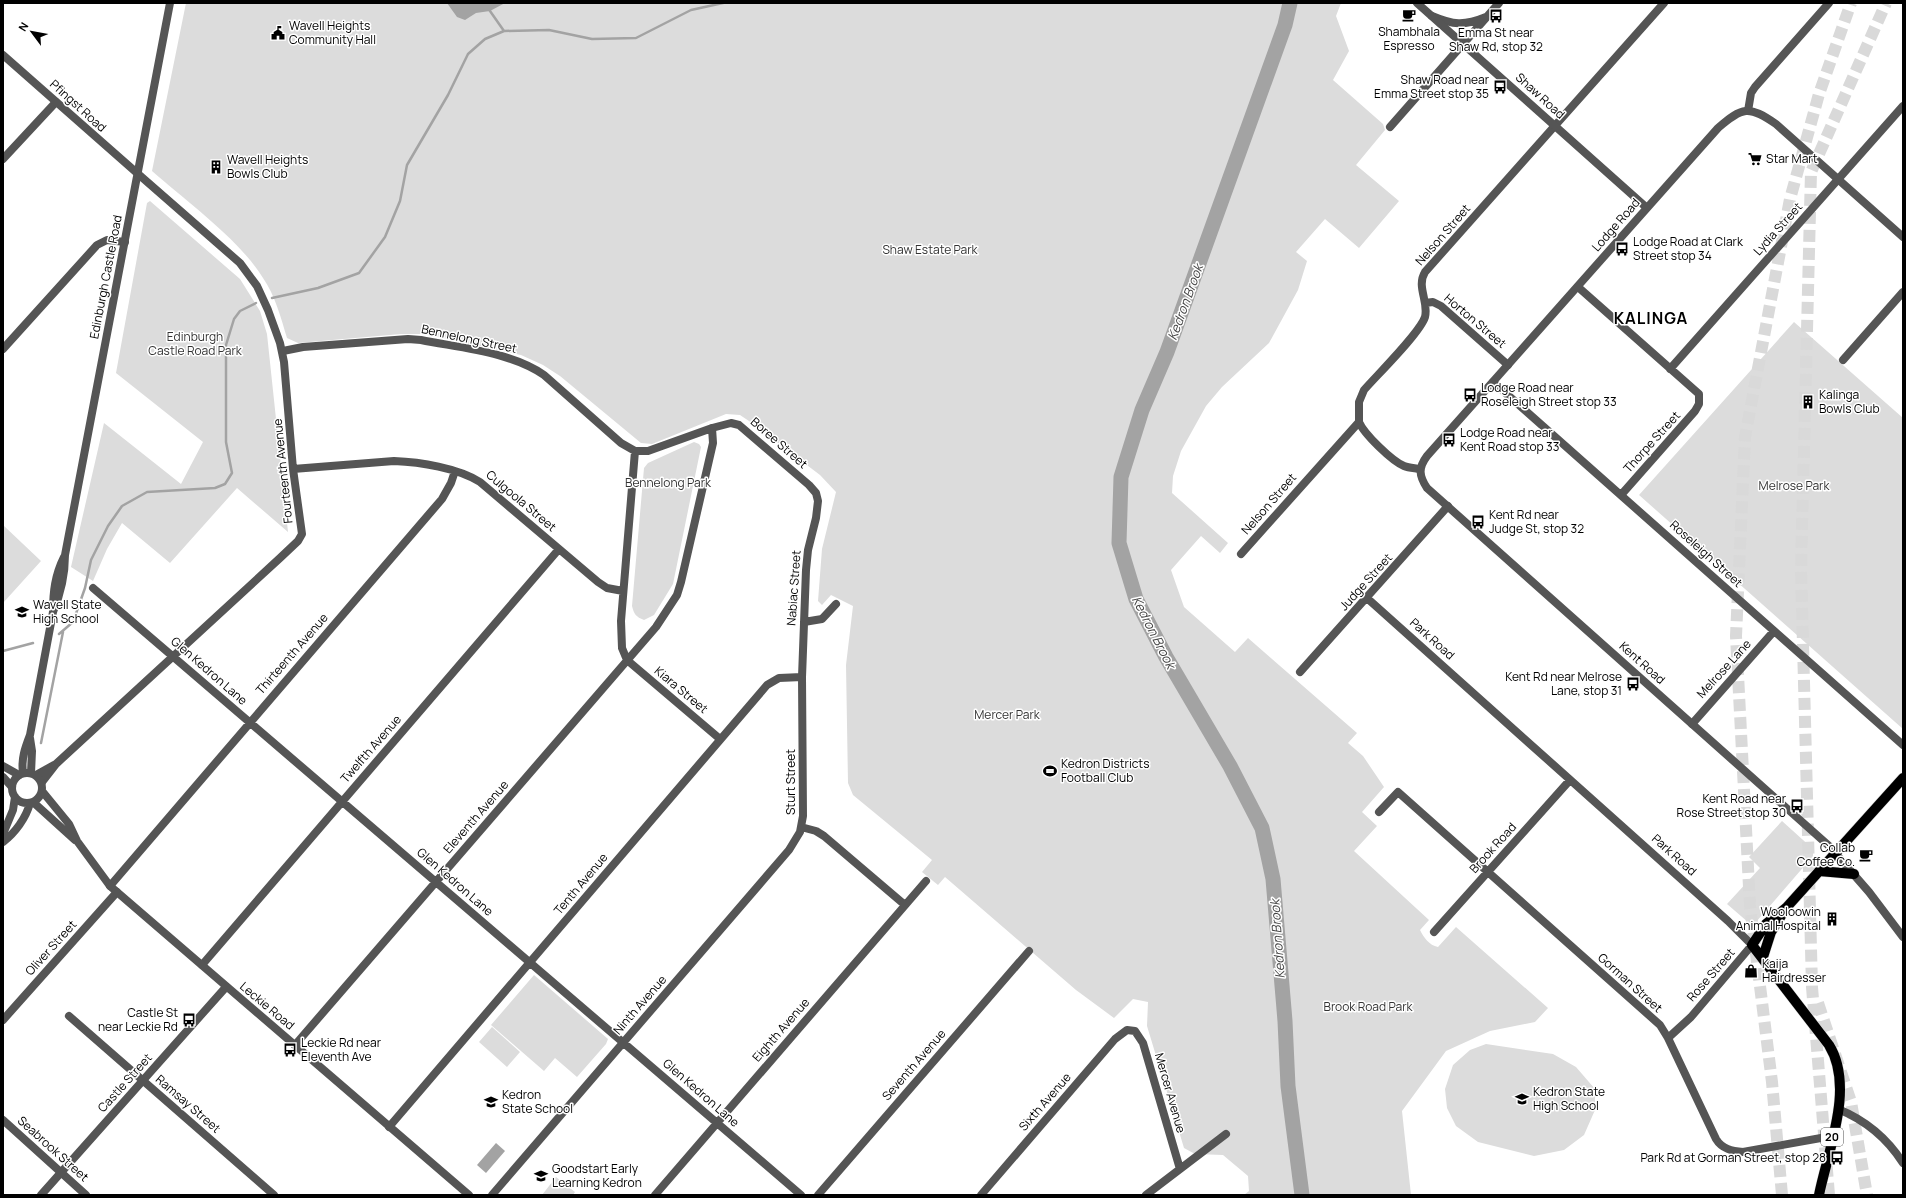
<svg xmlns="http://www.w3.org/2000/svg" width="1906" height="1198" font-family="Manrope,sans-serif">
  <rect width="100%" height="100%" fill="#fff"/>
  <path fill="#dcdcdc" d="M186 3H1341L1336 16 1349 51 1333 80 1383 124 1385 130 1356 165 1399 201 1359 248 1325 219 1296 252 1307 261 1298 290 1269 343 1222 387 1206 406 1181 451 1173 476 1172 493 1228 543 1220 553 1201 536 1171 570 1184 607 1235 652 1248 638 1357 733 1348 743 1363 756 1384 787 1362 812 1377 826 1354 851 1429 920 1420 930C1424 938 1429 945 1438 947L1456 927 1548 1008 1535 1022 1490 1031 1446 1051 1402 1111 1411 1195H1244L1249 1191 1248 1176 1223 1155 1195 1154 1184 1148 1147 1026 1148 1002 1133 999 1114 1018 1076 990 945 877 938 885 922 872 932 860 853 795 848 783 846 665 853 606 831 595 822 605 818 601 822 549 836 492 820 475 749 421 740 415 726 414 652 444 641 443 560 376 543 365 521 355 424 334H401L298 343 287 338C281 318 275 295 263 278 239 239 187 202 152 171Z
    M150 201 240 279 260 311 267 334 288 532 237 488 170 563 122 523 107 549 93 581 71 567 104 423 181 484 203 442 116 373 147 203Z
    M1794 322 1903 418V729L1639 495Z
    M694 442 699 444 701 447 673 584 654 615 644 620C636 617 634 614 632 606L644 468 648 463Z
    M3 525 41 561 3 603Z
    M1782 821 1813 849V856L1756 922 1749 923 1727 904 1760 868 1749 857Z
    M534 975 608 1039 606 1044 577 1077 555 1058 544 1071 491 1025Z
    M492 1027 520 1052 507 1067 479 1042Z
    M1486 1044 1553 1054 1576 1067 1595 1089V1110L1584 1135 1564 1150 1534 1156 1478 1142 1456 1126 1447 1108 1445 1089 1453 1065 1470 1050Z
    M556 1177 575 1192 573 1195H542Z"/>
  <path fill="#a3a3a3" d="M447 3H505L490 11 476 13 465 20 457 17Z
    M496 1143 505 1151 486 1173 477 1165Z"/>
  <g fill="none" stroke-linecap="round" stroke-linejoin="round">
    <path stroke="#a3a3a3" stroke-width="2.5" d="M490 11 504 31
      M272 298 318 288 359 273 385 237 400 201 407 165 448 95 468 54 485 39 504 31 549 30 592 39 636 38 691 10 723 3
      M59 634 73 622 85 588 91 560 108 526 122 506 147 492 215 488 225 484 232 473 226 442V345L234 319 240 311 256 303
      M3 651 33 643
      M41 743 63 632"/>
    <path stroke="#a3a3a3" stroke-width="15" d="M1290 3 1285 25 1167 352 1142 410 1121 477 1119 543 1136 599 1166 657 1230 766 1262 828 1273 879 1285 1021 1288 1086 1302 1195"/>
    <path stroke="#d9d9d9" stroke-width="12" stroke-dasharray="12 6" stroke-linecap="butt" d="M1818 1003 1851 1102 1867 1195
      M1782 1195 1772 1082 1750 906 1736 636 1745 437 1790 199 1819 94 1851 3
      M1829 1195 1812 987 1801 568 1811 172 1886 3"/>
    <g stroke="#dbdbdb" stroke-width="11">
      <path id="primary" d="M1819 871 1854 874
        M1763 957 1771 932 1784 911
        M1819 1195C1828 1150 1855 1087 1829 1045L1752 945 1766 924 1786 908 1903 778"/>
    </g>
    <path stroke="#555" stroke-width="8" d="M1432 16C1453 25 1464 26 1486 17
      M1748 111 1751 93 1755 87 1829 3
      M1390 127 1499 3
      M3 159 56 102
      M1578 287 1699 394V404L1695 411 1621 495
      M1425 303 1433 302 1441 306 1508 365
      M3 349 97 245 107 240 125 242
      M283 351 303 347 408 339 421 340C461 348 511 352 544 375L621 443 635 451H648L712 428 731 423 739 425 809 485 816 493 818 501 816 518 808 550 806 570 802 677 803 816 800 832 789 850 492 1195
      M1843 360 1903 292
      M1670 369 1903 106
      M1493 382 1903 745
      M1359 422C1364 434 1392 461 1404 466 1409 468 1415 468 1420 469
      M635 451 621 621 622 648 627 660 720 739
      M293 469 394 461C420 462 458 468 480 482L598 582 607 588 623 591
      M1241 554 1359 422V402L1364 390C1377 375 1420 333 1425 317 1429 301 1416 287 1425 272L1664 3
      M93 588 801 1195
      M1368 599 1728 921 1752 945 1691 1017 1668 1038
      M804 622 822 619 836 604
      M1300 672 1448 506
      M1692 724 1774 631
      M3 766 19 775
      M36 775 54 765
      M3 777 12 787
      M42 782 56 764 280 558 298 541 302 534 293 469 284 362 280 343 268 310 257 286 240 263 137 173
      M1379 812 1398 792 1660 1025 1668 1038 1716 1139C1722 1149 1732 1151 1743 1152L1832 1136
      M801 827 816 831 824 836 905 905
      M110 886 442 499 451 483 455 471
      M1434 932 1570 780
      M202 965 559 549
      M69 1016 274 1195
      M3 1020 117 892
      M295 1045 656 627 677 595 681 582 713 443 712 428
      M1838 1109C1865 1120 1887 1138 1903 1163
      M3 1120 86 1195
      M389 1127 767 685 779 678 802 677
      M655 1195 926 881
      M818 1195 1029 951
      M981 1195 1115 1039 1127 1030 1135 1031 1143 1043 1180 1169
      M1146 1195 1226 1134"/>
    <path stroke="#555" stroke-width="8" d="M1417 3 1647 208
      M3 55 137 173
      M1903 237 1776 124C1749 105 1742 107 1718 128L1427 456C1418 468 1419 476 1427 488L1828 845 1869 892 1903 937
      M53 612C61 593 65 576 65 555L170 3
      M30 738 32 751 31 773
      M12 788a15 15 0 1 1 30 0a15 15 0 1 1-30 0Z
      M23 773C21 759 25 748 30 735L53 612C53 592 55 575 64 557
      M42 791 69 824 77 841 110 886 469 1195
      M33 802 75 840
      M3 834 13 810 15 797
      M3 842C15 833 26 818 30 803
      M41 1195 226 987"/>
    <use href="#primary" stroke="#000" stroke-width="10"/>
  </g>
  <defs>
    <g id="cafe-bare" transform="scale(1.08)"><path d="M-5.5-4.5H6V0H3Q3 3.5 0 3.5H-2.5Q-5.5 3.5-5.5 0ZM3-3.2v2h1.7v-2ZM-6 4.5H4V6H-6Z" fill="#000" stroke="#fff" stroke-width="2.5" paint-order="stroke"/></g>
    <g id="bus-bare" transform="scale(1.08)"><path d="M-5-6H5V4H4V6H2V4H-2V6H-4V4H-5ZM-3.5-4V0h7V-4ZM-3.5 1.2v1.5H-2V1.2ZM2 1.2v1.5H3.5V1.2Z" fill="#000" stroke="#fff" stroke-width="2.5" paint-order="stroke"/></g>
    <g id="civic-bare" transform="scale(1.08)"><path d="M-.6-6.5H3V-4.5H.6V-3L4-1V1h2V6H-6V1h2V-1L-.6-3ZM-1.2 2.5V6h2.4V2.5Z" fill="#000" stroke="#fff" stroke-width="2.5" paint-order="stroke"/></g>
    <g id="supermarket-bare" transform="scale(1.08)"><path d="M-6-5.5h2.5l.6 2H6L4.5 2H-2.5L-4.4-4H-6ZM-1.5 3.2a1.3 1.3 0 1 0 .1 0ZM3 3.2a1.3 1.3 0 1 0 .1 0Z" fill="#000" stroke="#fff" stroke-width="2.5" paint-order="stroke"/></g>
    <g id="building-bare" transform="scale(1.08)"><path d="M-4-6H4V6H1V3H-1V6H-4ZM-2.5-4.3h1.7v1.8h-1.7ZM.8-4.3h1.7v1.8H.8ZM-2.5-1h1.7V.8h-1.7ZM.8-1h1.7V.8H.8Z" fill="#000" stroke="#fff" stroke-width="2.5" paint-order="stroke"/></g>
    <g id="school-bare" transform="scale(1.08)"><path d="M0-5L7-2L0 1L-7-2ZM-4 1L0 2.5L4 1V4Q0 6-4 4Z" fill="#000" stroke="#fff" stroke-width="2.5" paint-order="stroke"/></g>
    <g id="stadium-bare" transform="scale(1.08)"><path d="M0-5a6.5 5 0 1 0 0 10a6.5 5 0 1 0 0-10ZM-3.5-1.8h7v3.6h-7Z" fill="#000" stroke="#fff" stroke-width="2.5" paint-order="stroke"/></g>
    <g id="shop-bare" transform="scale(1.08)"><path d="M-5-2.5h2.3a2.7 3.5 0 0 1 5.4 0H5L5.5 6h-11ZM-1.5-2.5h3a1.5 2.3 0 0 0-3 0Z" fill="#000" stroke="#fff" stroke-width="2.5" paint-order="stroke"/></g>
  </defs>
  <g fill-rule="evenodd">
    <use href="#cafe-bare" x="1409" y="15"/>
    <use href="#bus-bare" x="1496" y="16"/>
    <use href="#civic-bare" x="278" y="33"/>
    <use href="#bus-bare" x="1500" y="87"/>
    <use href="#supermarket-bare" x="1755" y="159"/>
    <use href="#building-bare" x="216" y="167"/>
    <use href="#bus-bare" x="1622" y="249"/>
    <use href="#bus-bare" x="1470" y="395"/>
    <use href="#building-bare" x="1808" y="402"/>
    <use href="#bus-bare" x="1449" y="440"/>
    <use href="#bus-bare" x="1478" y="522"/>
    <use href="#school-bare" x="22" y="612"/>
    <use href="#bus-bare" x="1633" y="684"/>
    <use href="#stadium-bare" x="1050" y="771"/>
    <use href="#bus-bare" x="1797" y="806"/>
    <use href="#cafe-bare" x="1866" y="855"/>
    <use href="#building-bare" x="1832" y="919"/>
    <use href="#shop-bare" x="1751" y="971"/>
    <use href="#bus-bare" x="189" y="1020"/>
    <use href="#bus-bare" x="290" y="1050"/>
    <use href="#school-bare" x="1522" y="1099"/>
    <use href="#school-bare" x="491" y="1102"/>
    <use href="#bus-bare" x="1837" y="1158"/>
    <use href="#school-bare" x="541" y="1176"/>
  </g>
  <g text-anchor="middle" stroke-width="3" stroke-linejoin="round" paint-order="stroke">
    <rect fill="#fff" stroke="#4c4c4c" stroke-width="1" x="1821" y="1128" width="22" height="18" rx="3"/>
    <g font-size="11" font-weight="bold" fill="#000">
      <text x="1832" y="1141">20</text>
    </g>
    <g font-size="12" fill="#000" stroke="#fff" text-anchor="start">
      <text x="289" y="30">Wavell Heights<tspan x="289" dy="14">Community Hall</tspan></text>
      <text x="1409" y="36" text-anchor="middle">Shambhala<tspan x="1409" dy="14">Espresso</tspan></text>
      <text x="1496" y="37" text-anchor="middle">Emma St near<tspan x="1496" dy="14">Shaw Rd, stop 32</tspan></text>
      <text x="1489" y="84" text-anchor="end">Shaw Road near<tspan x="1489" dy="14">Emma Street stop 35</tspan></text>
      <text x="1766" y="163">Star Mart</text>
      <text x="227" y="164">Wavell Heights<tspan x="227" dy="14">Bowls Club</tspan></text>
      <text x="1633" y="246">Lodge Road at Clark<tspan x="1633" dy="14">Street stop 34</tspan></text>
      <text x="1481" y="392">Lodge Road near<tspan x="1481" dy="14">Roseleigh Street stop 33</tspan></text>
      <text x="1819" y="399">Kalinga<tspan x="1819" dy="14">Bowls Club</tspan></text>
      <text x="1460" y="437">Lodge Road near<tspan x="1460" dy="14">Kent Road stop 33</tspan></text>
      <text x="1489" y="519">Kent Rd near<tspan x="1489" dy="14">Judge St, stop 32</tspan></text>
      <text x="33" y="609">Wavell State<tspan x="33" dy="14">High School</tspan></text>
      <text x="1622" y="681" text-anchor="end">Kent Rd near Melrose<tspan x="1622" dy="14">Lane, stop 31</tspan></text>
      <text x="1061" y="768">Kedron Districts<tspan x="1061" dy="14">Football Club</tspan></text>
      <text x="1786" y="803" text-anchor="end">Kent Road near<tspan x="1786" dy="14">Rose Street stop 30</tspan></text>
      <text x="1855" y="852" text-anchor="end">Collab<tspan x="1855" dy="14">Coffee Co.</tspan></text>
      <text x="1821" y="916" text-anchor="end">Wooloowin<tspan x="1821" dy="14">Animal Hospital</tspan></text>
      <text x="1762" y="968">Kaija<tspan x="1762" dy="14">Hairdresser</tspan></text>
      <text x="178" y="1017" text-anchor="end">Castle St<tspan x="178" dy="14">near Leckie Rd</tspan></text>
      <text x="301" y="1047">Leckie Rd near<tspan x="301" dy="14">Eleventh Ave</tspan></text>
      <text x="1533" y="1096">Kedron State<tspan x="1533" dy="14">High School</tspan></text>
      <text x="502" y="1099">Kedron<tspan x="502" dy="14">State School</tspan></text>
      <text x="1826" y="1162" text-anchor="end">Park Rd at Gorman Street, stop 28</text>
      <text x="552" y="1173">Goodstart Early<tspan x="552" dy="14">Learning Kedron</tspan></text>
    </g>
    <g font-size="12" fill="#000" stroke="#fff">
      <text transform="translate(1540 96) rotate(42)" y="4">Shaw Road</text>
      <text transform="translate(78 106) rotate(42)" y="4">Pfingst Road</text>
      <text transform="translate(1616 225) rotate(-49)" y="4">Lodge Road</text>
      <text transform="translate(1778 229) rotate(-48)" y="4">Lydia Street</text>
      <text transform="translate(1443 235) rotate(-49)" y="4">Nelson Street</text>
      <text transform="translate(106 277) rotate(-79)" y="4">Edinburgh Castle Road</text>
      <text transform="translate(1475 321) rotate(40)" y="4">Horton Street</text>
      <text transform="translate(469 339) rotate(12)" y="4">Bennelong Street</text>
      <text transform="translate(1652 442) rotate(-48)" y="4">Thorpe Street</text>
      <text transform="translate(779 443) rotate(41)" y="4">Boree Street</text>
      <text transform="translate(283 471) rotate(-96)" y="4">Fourteenth Avenue</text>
      <text transform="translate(521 501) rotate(40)" y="4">Culgoola Street</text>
      <text transform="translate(1269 504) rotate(-49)" y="4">Nelson Street</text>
      <text transform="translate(1706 554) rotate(42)" y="4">Roseleigh Street</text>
      <text transform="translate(1366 582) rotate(-48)" y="4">Judge Street</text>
      <text transform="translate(794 588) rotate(-86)" y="4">Nabiac Street</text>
      <text transform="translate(1432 639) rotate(42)" y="4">Park Road</text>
      <text transform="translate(292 654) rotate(-49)" y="4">Thirteenth Avenue</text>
      <text transform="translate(1642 663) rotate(42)" y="4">Kent Road</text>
      <text transform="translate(1724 669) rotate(-48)" y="4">Melrose Lane</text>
      <text transform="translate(209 671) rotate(41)" y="4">Glen Kedron Lane</text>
      <text transform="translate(681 690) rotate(40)" y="4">Kiara Street</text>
      <text transform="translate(371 749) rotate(-49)" y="4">Twelfth Avenue</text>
      <text transform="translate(791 782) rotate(-90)" y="4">Sturt Street</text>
      <text transform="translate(476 817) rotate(-49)" y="4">Eleventh Avenue</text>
      <text transform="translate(1493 848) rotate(-48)" y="4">Brook Road</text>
      <text transform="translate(1674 855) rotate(42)" y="4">Park Road</text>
      <text transform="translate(455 882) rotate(41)" y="4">Glen Kedron Lane</text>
      <text transform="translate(581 884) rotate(-50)" y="4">Tenth Avenue</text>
      <text transform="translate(51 948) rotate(-48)" y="4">Oliver Street</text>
      <text transform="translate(1711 975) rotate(-49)" y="4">Rose Street</text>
      <text transform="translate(1630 983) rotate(42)" y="4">Gorman Street</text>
      <text transform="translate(640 1005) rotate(-49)" y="4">Ninth Avenue</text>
      <text transform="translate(267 1006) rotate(40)" y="4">Leckie Road</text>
      <text transform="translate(781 1030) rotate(-49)" y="4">Eighth Avenue</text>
      <text transform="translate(914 1065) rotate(-49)" y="4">Seventh Avenue</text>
      <text transform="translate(125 1083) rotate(-48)" y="4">Castle Street</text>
      <text transform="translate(701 1093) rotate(41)" y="4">Glen Kedron Lane</text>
      <text transform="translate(1170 1093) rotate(74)" y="4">Mercer Avenue</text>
      <text transform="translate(1045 1102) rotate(-49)" y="4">Sixth Avenue</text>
      <text transform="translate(188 1104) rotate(41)" y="4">Ramsay Street</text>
      <text transform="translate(53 1149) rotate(42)" y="4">Seabrook Street</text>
    </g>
    <g font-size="12" fill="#333" stroke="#fff">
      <text x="930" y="254">Shaw Estate Park</text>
      <text x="195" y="341">Edinburgh<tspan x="195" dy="14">Castle Road Park</tspan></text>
      <text x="668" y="487">Bennelong Park</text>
      <text x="1794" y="490">Melrose Park</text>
      <text x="1007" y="719">Mercer Park</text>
      <text x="1368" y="1011">Brook Road Park</text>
    </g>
    <g font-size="13" font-style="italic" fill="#444" stroke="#fff">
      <text transform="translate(1185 302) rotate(-70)" y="5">Kedron Brook</text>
      <text transform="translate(1154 632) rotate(63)" y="5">Kedron Brook</text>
      <text transform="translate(1277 939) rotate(-94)" y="5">Kedron Brook</text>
    </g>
    <g font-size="16" font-weight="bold" letter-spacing="1" fill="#000" stroke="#fff">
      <text x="1651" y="324">KALINGA</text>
    </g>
  </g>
  <rect width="1906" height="1198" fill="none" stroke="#000000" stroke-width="8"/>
  <g transform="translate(32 32) rotate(302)" stroke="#ffffff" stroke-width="3" paint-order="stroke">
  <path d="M0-3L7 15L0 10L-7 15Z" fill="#000000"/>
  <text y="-6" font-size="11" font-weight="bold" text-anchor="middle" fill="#000000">N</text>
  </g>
</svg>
